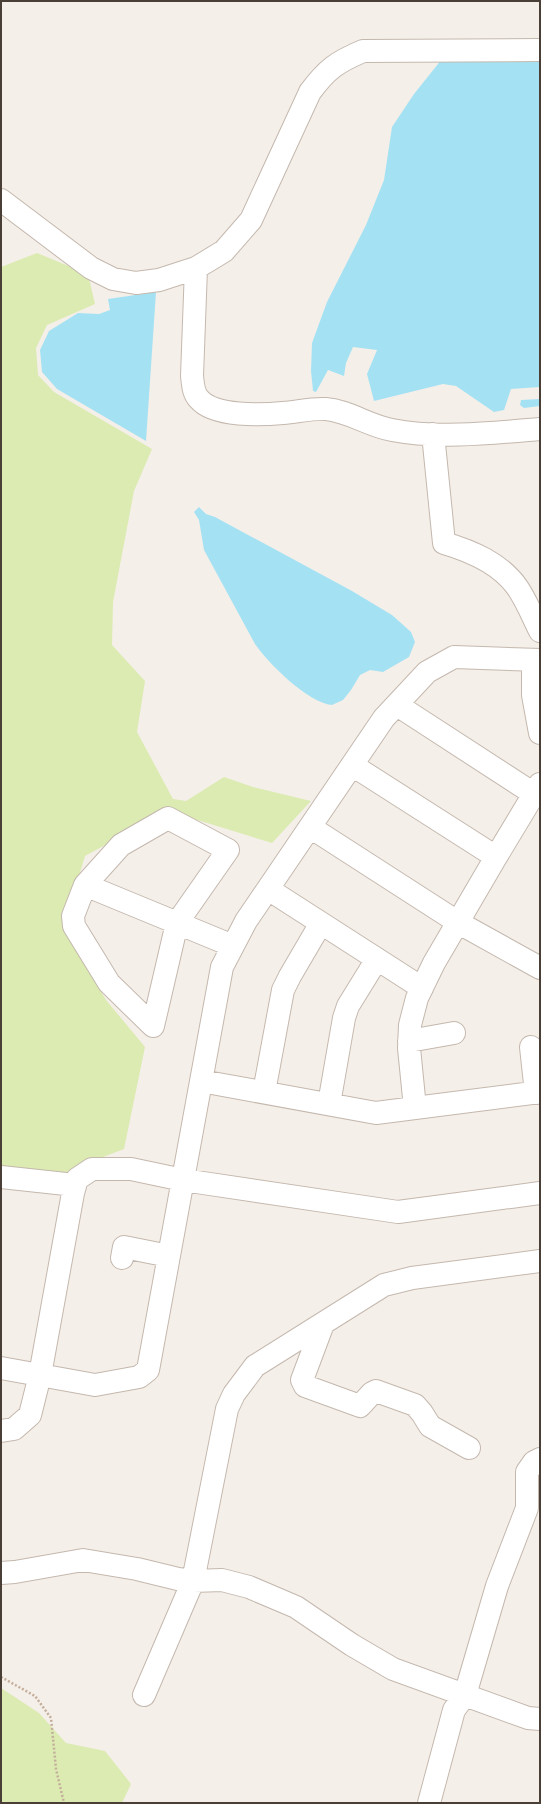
<svg xmlns="http://www.w3.org/2000/svg" width="541" height="1804" font-family="'Fira Sans',sans-serif">
  <rect width="100%" height="100%" fill="#f5efe9"/>
  <path fill="#dbebb1" d="M37 253 88 274 95 304 47 325 36 348 38 375 54 392 152 449 134 491 113 602 112 645 145 681 137 732 173 799 186 801 224 777 253 787 311 801 272 843 168 811 85 856 63 928 106 1000 145 1047 124 1149 90 1162 70 1178 1 1169V267Z
    M1 1688 39 1713 66 1743 105 1751 131 1784 122 1803H1Z"/>
  <path fill="#a4e2f3" d="M442 59H540V387L511 389 504 410 494 412 456 386 443 384 374 401 367 374 377 350 353 347 346 363 344 376 328 370 316 392 313 391 311 371 312 343 327 302 366 225 384 180 392 127 414 94Z
    M156 292 146 441 57 389 42 372 40 350 49 331 78 313 99 314 110 310 108 299Z
    M540 399V406L524 408 520 405 521 400Z
    M199 507 206 514 215 517 352 591 392 615 411 632 415 642 409 657 383 672 370 670 360 675 351 690 343 700 332 705C308 703 268 663 255 644L204 550 199 520 194 512Z"/>
  <g fill="none" stroke-linecap="round" stroke-linejoin="round">
    <g stroke="#c4b8ae" stroke-width="24">
      <path id="minor" d="M1 200 91 268 113 279 136 283 159 280 196 268 224 251 251 220 310 92C327 69 337 62 363 51L540 50
        M196 268 192 376C193 384 193 393 199 399 214 417 262 415 283 413 297 412 312 408 326 409 349 411 369 426 392 430 438 439 493 433 540 429
        M433 434 444 543C471 551 500 563 517 587 526 600 533 617 540 631
        M533 660V695L540 733
        M397 705 534 794
        M352 765 496 857 434 963 417 998 410 1025 409 1048 415 1108 540 1092
        M310 827 459 923 540 968
        M496 857 540 784
        M85 885 73 916 74 926 109 983 153 1026 177 923 228 850 168 818 121 845 85 885 233 946
        M268 889 422 988
        M409 1041 454 1033
        M531 1047 536 1093
        M201 1081 376 1113 415 1108
        M264 1092 283 990 290 976 321 923
        M329 1104 344 1018 348 1006 377 959
        M1 1177 75 1185
        M122 1258 124 1247 169 1256
        M323 1324 302 1380 305 1386 360 1406 372 1393 376 1391 415 1405 422 1413 430 1426 469 1448
        M1 1368 95 1385 139 1377 148 1370 222 967 246 921 384 718 427 672 454 657 540 660
        M1 1431 14 1429 30 1415 40 1375 73 1193 77 1179 92 1169H131L183 1180 398 1212 540 1193
        M1 1573 15 1572 83 1560 137 1569 178 1579 193 1581 222 1580 249 1587 296 1607 352 1645 393 1669 528 1718 540 1719
        M144 1695 193 1581 227 1409 234 1394 255 1366 384 1285 412 1278 540 1261
        M429 1803 454 1710 465 1695 497 1586 527 1508V1472L534 1462 540 1459"/>
    </g>
    <path stroke="#c4ae9c" stroke-width="2.5" stroke-dasharray="2 2" stroke-linecap="butt" d="M1 1677 35 1696 51 1718 56 1769 64 1803"/>
    <use href="#minor" stroke="#fff" stroke-width="22"/>
  </g>
  <rect width="541" height="1804" fill="none" stroke="#493f37" stroke-width="4"/>
</svg>
